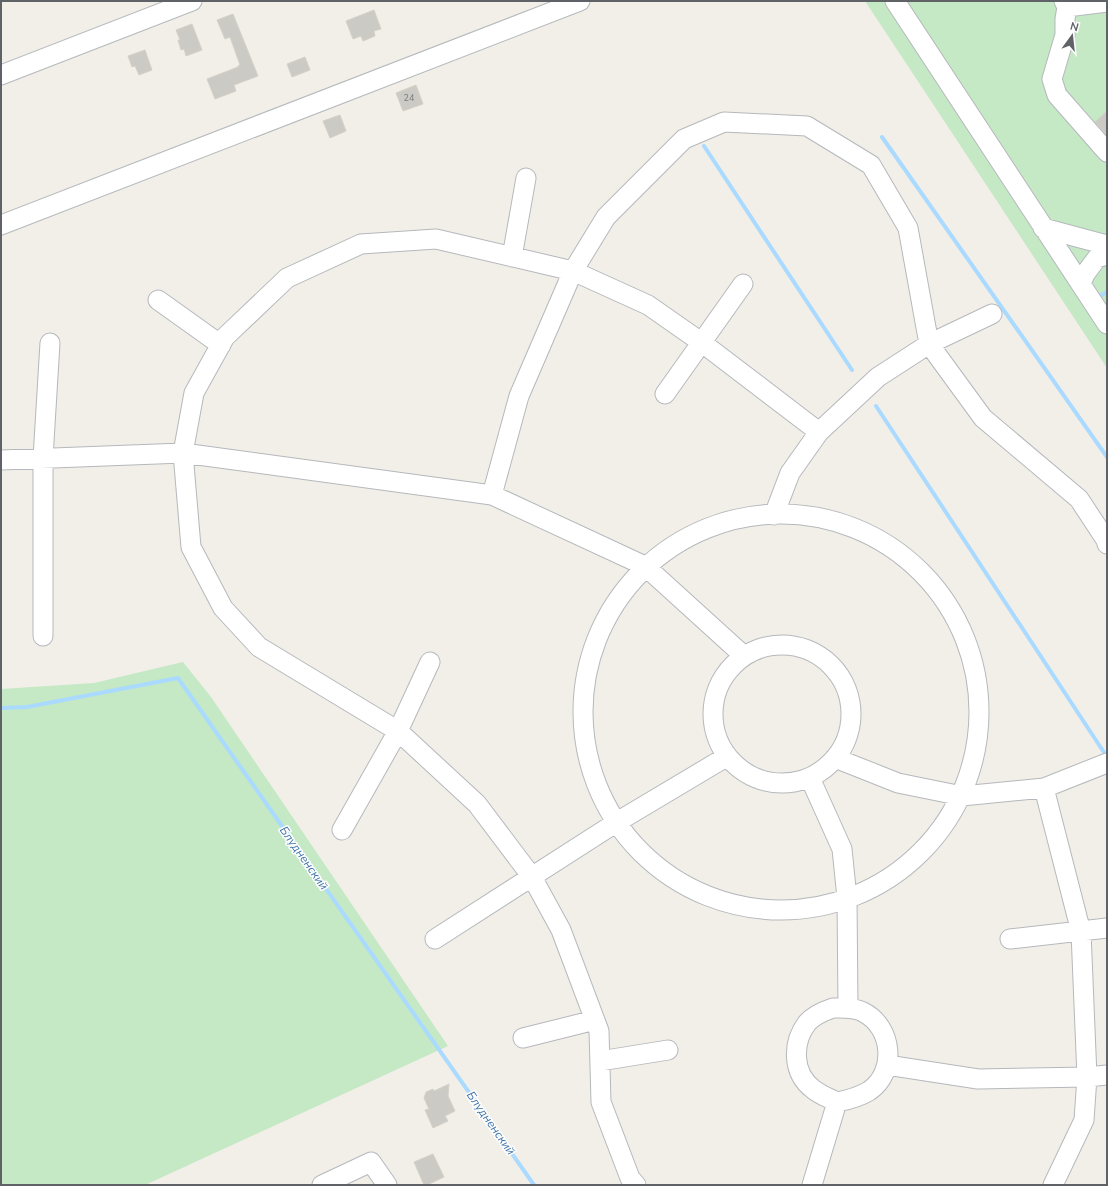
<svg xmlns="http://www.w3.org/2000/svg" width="1108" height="1186" font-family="'Nunito Sans',sans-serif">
  <rect width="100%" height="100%" fill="#f1efe8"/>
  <path fill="#c5e8c5" d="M865 1H1107V368Z
    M183 662 211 697 448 1046 145 1185H1V689L94 683Z"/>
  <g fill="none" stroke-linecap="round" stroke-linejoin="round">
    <path stroke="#aadaff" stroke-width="4" d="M882 137 1107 457
      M704 146 852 370
      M1100 296 1107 292
      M876 406 1107 757
      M1 708 27 707 178 678 534 1185"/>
  </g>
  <path fill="#cccac5" stroke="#d6d1c6" d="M374 10 381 29 374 31 375 36 363 41 361 36 353 39 346 21Z
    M233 14 258 76 234 85 236 91 215 99 207 79 238 67V66L240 65 230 37 225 39 217 20Z
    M192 24 202 50 186 56 184 49 181 50 178 40H180L176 30Z
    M145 50 152 70 139 75 135 66 132 67 128 56Z
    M305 57 310 70 292 77 287 64Z
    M416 85 423 104 403 111 396 93Z
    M1107 111V135L1095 122Z
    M340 115 346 131 330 138 323 121Z
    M449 1084 448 1096 455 1111 445 1116 448 1121 433 1128 425 1110 429 1109 424 1098 426 1092 433 1089 434 1091Z
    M433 1154 444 1177 427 1185H424L414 1162Z"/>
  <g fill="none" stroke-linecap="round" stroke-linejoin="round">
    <g stroke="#b5b8bc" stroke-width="21">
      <path id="minor" d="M895 1 1107 324
        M1064 1 1067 7 1065 19V35L1052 79 1057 95 1107 152
        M1067 7 1107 2
        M1 75 192 1
        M1 225 580 1
        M1043 228 1107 245
        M512 257 526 178
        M1081 284 1085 274 1097 258 1107 255
        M158 300 221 345
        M665 394 743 284
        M1 460 183 453 492 495 645 566 743 655
        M492 495 519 396 573 271 606 217 684 139 724 122 807 126 871 165 908 228 929 344 983 418 1079 499 1106 540 1107 544
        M583 712a198 198 0 1 1 396 0a198 198 0 1 1-396 0Z
        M774 515 790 473 819 432 878 377 929 344 992 314
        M43 636V458L50 343
        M713 714a69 69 0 1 1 138 0a69 69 0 1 1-138 0Z
        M835 758 898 783 962 796 1044 788 1107 763
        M810 778 842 849 847 898 848 1008
        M1044 788 1081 932 1087 1077 1084 1120 1053 1185
        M342 830 398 731 430 662
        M435 939 617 822 726 757
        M1010 939 1107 928
        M833 1008C843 1008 854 1007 863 1012 893 1027 897 1072 869 1091 859 1097 848 1100 837 1102 829 1098 820 1095 813 1089 792 1073 792 1043 807 1023 814 1015 824 1011 833 1008Z
        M523 1038 595 1020
        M600 1061 668 1050
        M887 1065 978 1079 1087 1077 1107 1075
        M322 1185 371 1162 387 1185
        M636 1185 630 1178 601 1102 599 1031 561 930 532 877 477 804 398 731 259 647 223 608 191 547 183 453 194 393 225 337 287 278 361 244 436 239 573 271 648 305 701 342 819 432
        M812 1185 837 1102"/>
    </g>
    <use href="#minor" stroke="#fff" stroke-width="19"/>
  </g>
  <g text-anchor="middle" stroke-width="3" stroke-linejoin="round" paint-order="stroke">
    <g font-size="9" fill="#7a7d7f">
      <text x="409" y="101">24</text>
    </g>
    <g font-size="12" font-style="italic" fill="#4174aa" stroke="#fff">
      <text transform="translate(304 858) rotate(55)" y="4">Блудненский</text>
      <text transform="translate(491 1123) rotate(55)" y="4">Блудненский</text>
    </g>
  </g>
  <rect width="1108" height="1186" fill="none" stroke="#5f6368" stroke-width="4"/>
  <g transform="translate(1072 36) rotate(15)" stroke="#ffffff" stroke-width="3" paint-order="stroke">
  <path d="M0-3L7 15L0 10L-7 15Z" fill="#5f6368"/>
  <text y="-6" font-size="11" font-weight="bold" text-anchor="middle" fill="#5f6368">N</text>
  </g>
</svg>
